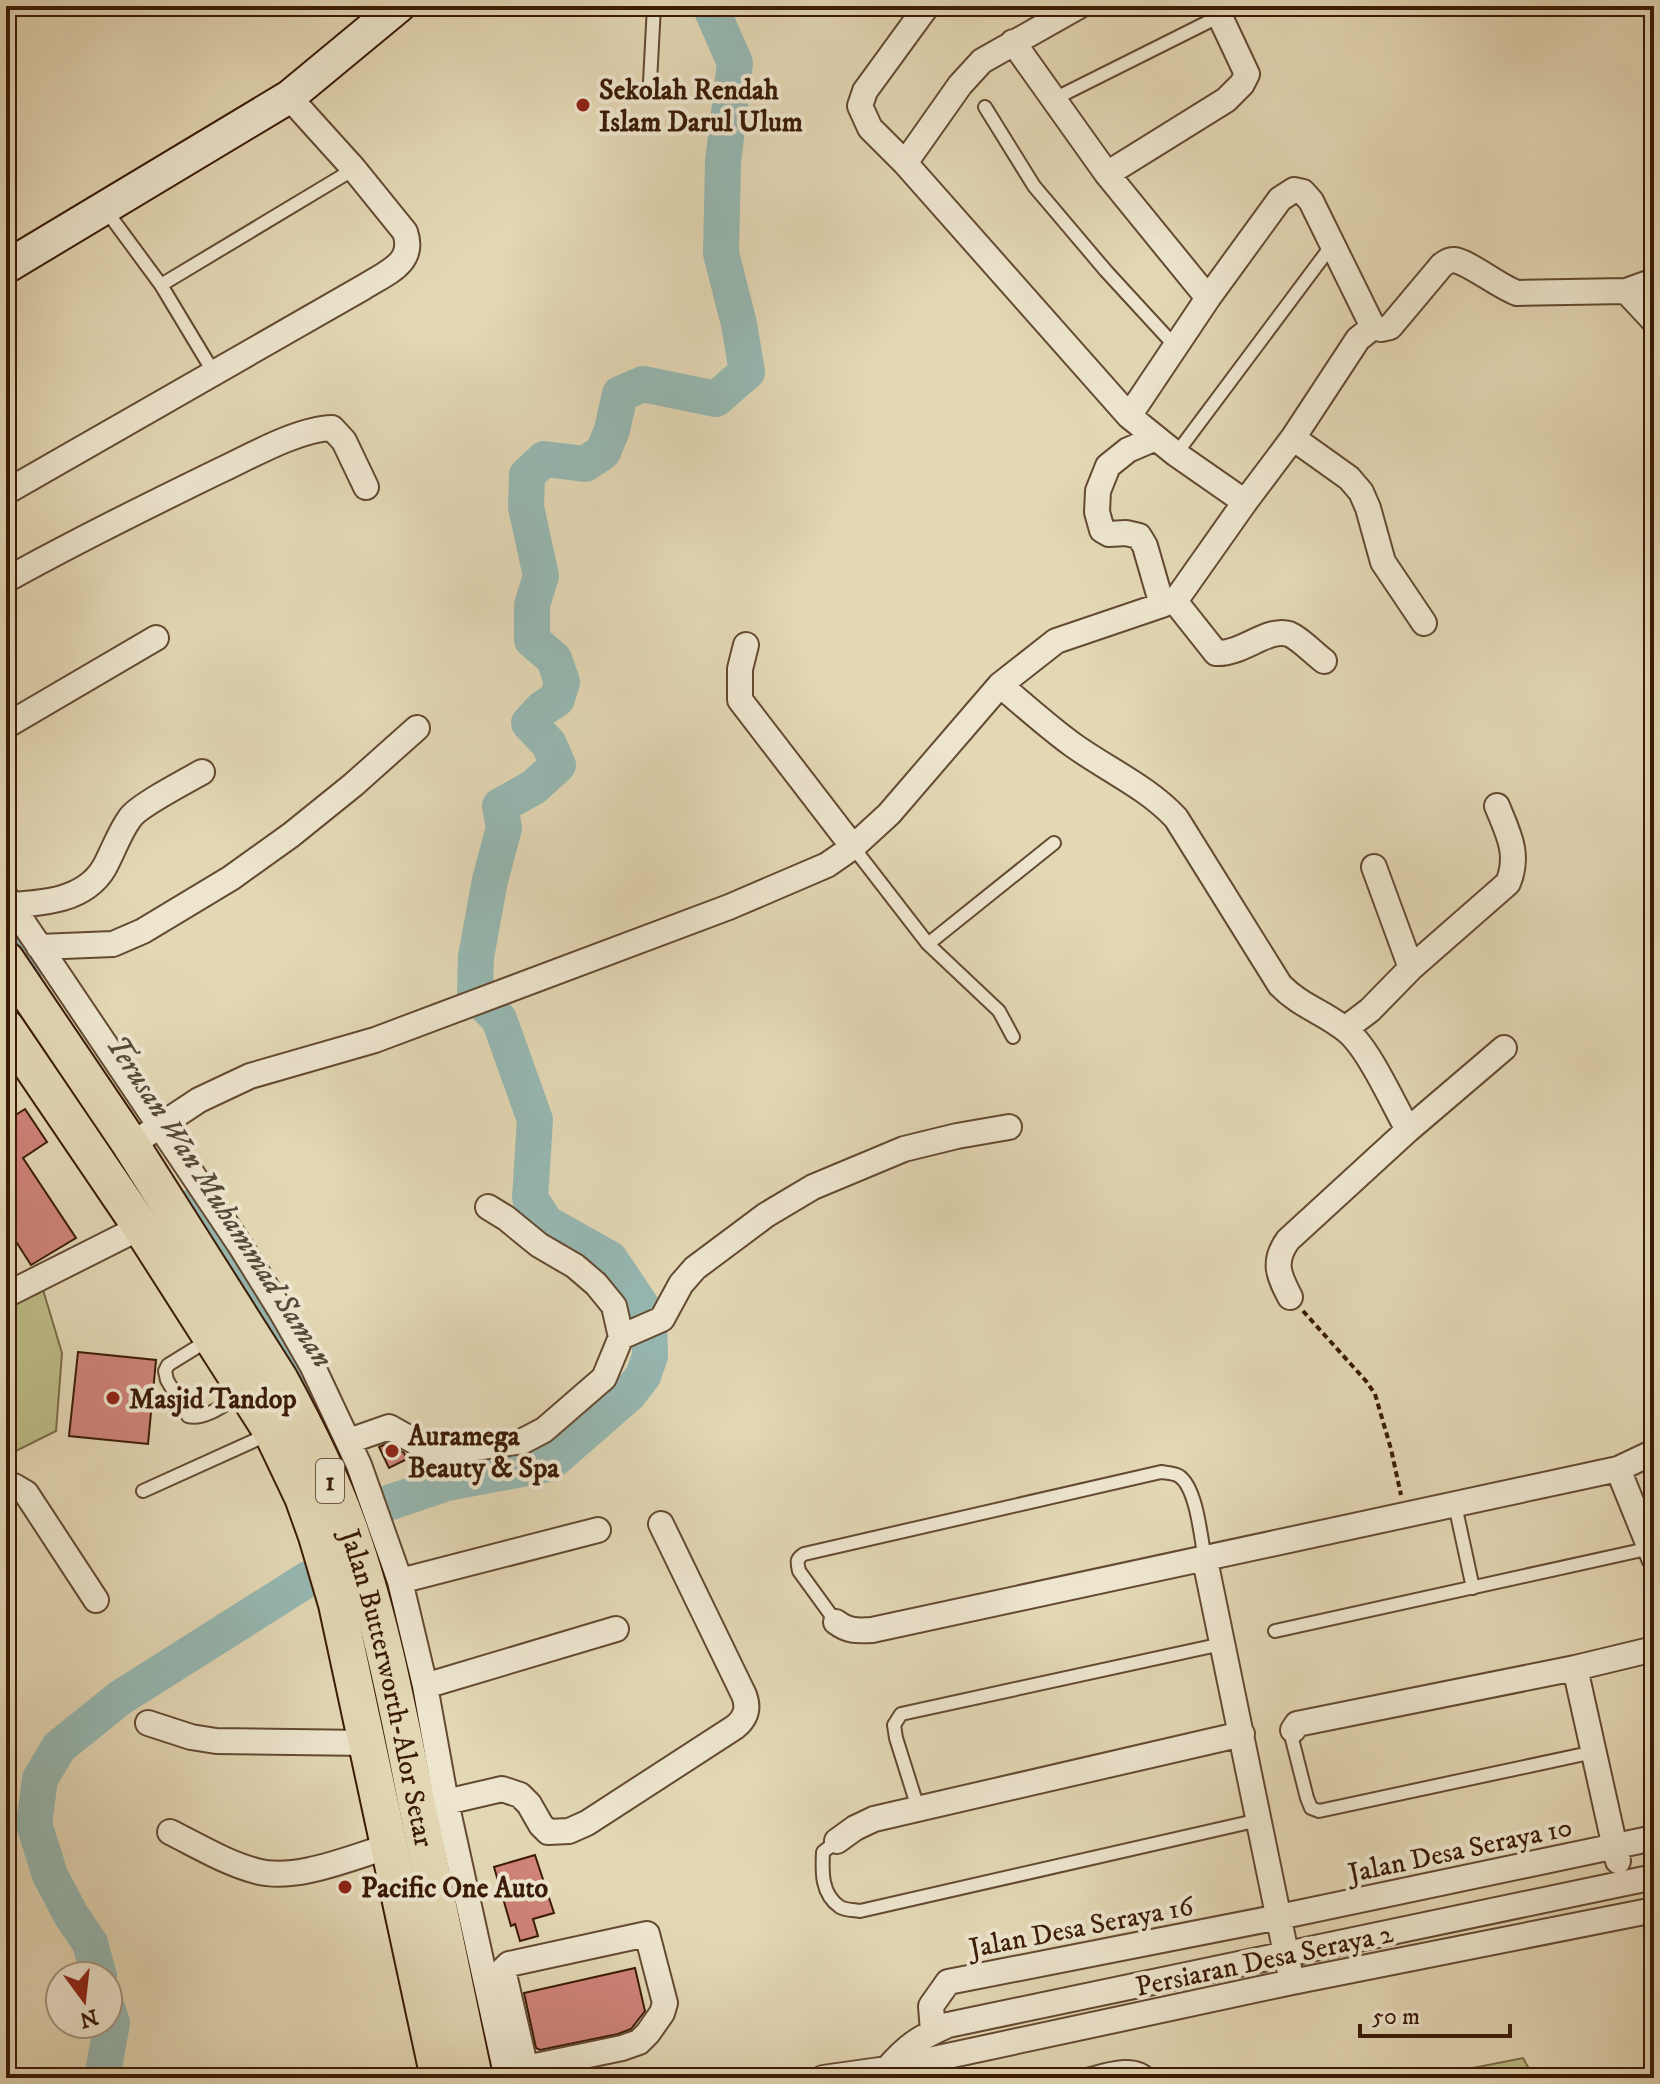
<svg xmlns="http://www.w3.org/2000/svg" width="1660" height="2084" font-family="'IM FELL DW Pica',serif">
  <rect width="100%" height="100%" fill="#e3d7b4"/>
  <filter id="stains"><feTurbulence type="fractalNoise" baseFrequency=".0025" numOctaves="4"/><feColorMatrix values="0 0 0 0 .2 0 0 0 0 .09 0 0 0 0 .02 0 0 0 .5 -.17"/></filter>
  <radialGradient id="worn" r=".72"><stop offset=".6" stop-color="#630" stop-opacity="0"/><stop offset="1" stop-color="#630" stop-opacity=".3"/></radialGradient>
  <path fill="#bcbc87" stroke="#7b6c46" stroke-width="2" d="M41 1283 62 1353 56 1431 6 1456V1300Z
    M1523 2058 1534 2078H1422Z"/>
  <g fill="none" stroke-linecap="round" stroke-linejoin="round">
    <path stroke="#96b8b2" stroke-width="22" d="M6 931 32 970
      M187 1201 293 1359 322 1419 341 1464"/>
    <path stroke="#96b8b2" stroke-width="36" d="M391 1502 447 1483 549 1464 628 1395 643 1376 650 1356 649 1317 610 1259 546 1223 530 1198 535 1120 499 1019 475 995 476 957 490 880 504 828 500 806 534 787 558 765 549 744 529 723 542 709 557 699 562 682 554 659 532 640V605L541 576 526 507 527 475 544 459 585 464 603 452 612 430 620 394 643 384 716 399 747 372 739 324 721 253 723 162 735 63 710 6
      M99 1976 90 1943 71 1915 50 1875 34 1824 40 1779 59 1747 120 1698 308 1579
      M102 2078 112 2023 108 2010"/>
  </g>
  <path fill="#cf8379" stroke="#3a1b06" stroke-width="2" d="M25 1109 47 1142 23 1158 76 1238 31 1265 6 1226V1121Z
    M78 1352 156 1360 148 1444 69 1436Z
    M388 1443 404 1453 407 1459 389 1468 379 1447Z
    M535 1855 554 1913 533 1919 538 1936 520 1941 515 1924 511 1926 494 1867Z
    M635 1968 645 2011 631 2029 618 2034 540 2050 536 2048 524 1993Z"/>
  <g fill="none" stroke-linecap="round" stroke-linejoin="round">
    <g stroke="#644a32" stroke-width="16">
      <path id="lane" d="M650 82 654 6
        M1054 99 1220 16
        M985 107 1034 186 1106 271 1175 346
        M105 209 161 285 214 373
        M161 285 354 169
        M1176 454 1332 245
        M853 847 928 944 999 1011 1013 1037
        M928 944 1054 843
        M210 1339 168 1365 165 1371 167 1380 188 1416C205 1421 228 1402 243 1393
        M143 1491 269 1434
        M1455 1505 1473 1588
        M836 1622 799 1571C797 1562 796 1559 804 1554L1161 1472C1167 1473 1174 1473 1179 1476 1197 1488 1201 1539 1205 1560
        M1275 1631 1651 1548
        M1293 1730 1292 1739 1307 1798 1311 1808 1319 1811 1594 1752
        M918 1808 896 1738 894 1725 901 1714 1222 1644
        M837 1841 823 1852C822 1872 821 1894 840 1907 845 1910 854 1910 860 1911L1259 1820
        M1076 2078C1098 2073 1135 2056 1151 2078"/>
    </g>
    <g stroke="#644a32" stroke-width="28">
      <path id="street" d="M927 6 865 91 860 106 870 128 905 163 1129 416 1176 454 1245 502
        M1013 42 1107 174 1208 298
        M905 163 960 85 982 61 1079 6
        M1107 174 1226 100 1242 84 1247 74 1215 6
        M1626 291 1654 321
        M1129 416 1208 298 1280 199 1294 190 1303 192 1311 201 1373 327
        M1156 438 1128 450 1108 466 1098 491 1097 512 1102 530 1109 534 1126 533 1139 536 1145 546 1162 605
        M1293 438 1349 478 1361 492 1368 508 1383 562 1424 623
        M6 492 364 287C386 273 416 263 405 232L354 169 289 97
        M6 580C76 541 147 506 219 471 251 456 298 429 332 428L344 441 366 487
        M1174 600 1216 653C1241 655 1268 627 1289 634 1301 639 1313 653 1324 661
        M746 645 740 669V700L853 847
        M1000 685C1024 705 1048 727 1073 745 1108 770 1147 787 1176 818L1280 985C1300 1006 1324 1012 1346 1030 1368 1047 1393 1103 1408 1130
        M6 726 156 638
        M1374 867 1411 968
        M6 897 240 1245 281 1311 312 1365 359 1465 400 1581 425 1686 446 1802 507 2078
        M11 905C45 903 85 900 104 868 113 852 119 833 130 818 138 806 186 781 202 772
        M39 947 113 944 143 931 231 878 291 835 353 785 417 728
        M1345 1029 1370 1010 1411 968 1508 883C1520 854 1508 833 1497 806
        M131 1145 199 1100 250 1076 375 1040 729 907 827 865 853 847 889 814 1000 685 1056 641 1162 605 1178 597 1245 502 1293 438 1358 339 1373 327 1381 329 1390 327 1442 265C1447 262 1448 260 1454 260 1469 262 1498 286 1517 293L1626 291 1654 281
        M6 1295 141 1227
        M1290 1297C1279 1276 1272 1262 1288 1240L1408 1130 1504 1048
        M621 1337 662 1319 681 1284 695 1268 766 1215 813 1187 904 1149 957 1136 1009 1127
        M349 1441 389 1427 430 1450H461L523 1441 544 1430 604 1378 621 1337 614 1306 596 1284 575 1266 539 1245 506 1218 488 1207
        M1618 1469 1654 1558
        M6 1487 14 1486 26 1493 96 1600
        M1205 1560 1289 1968
        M400 1581 598 1530
        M836 1622C848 1631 856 1631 872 1630L1618 1469 1654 1452
        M1575 1668 1618 1861
        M425 1686 616 1629
        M148 1723 191 1737 216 1741 367 1743
        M1293 1730 1297 1724 1575 1668 1654 1649
        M446 1802 502 1789 520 1795 529 1804 541 1825 548 1832 569 1831 587 1823 735 1727C746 1718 749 1708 744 1695L661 1524
        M170 1832C198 1846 226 1863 256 1871 296 1882 352 1857 390 1846
        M837 1841 855 1828 874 1819 1242 1734
        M933 2032 931 2006 948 1982 1279 1917 1654 1838
        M526 2068 622 2048 639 2042 648 2033 662 2013 665 2003 647 1934 509 1964 503 1970 528 2078
        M887 2069C908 2045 919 2038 948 2025L1654 1877
        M823 2078 887 2069 1292 1982 1654 1910"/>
    </g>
    <g stroke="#3a1b06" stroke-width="36">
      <path id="secondary" d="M6 267 289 97 399 6"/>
    </g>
    <g stroke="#3a1b06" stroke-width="40">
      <g id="primary">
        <path id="s1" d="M6 960 131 1145 280 1380C305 1426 329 1473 347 1523 380 1614 398 1710 417 1805 436 1896 455 1987 474 2078"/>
        <path d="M6 1028 141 1227 272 1432 303 1497 317 1536 337 1604 439 2078"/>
      </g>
    </g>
    <path stroke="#3a1b06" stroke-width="4" stroke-dasharray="6 4" stroke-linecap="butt" d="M1303 1311 1366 1381 1375 1394 1391 1449 1401 1495"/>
    <use href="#lane" stroke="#ede5ce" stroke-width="12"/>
    <use href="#street" stroke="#ede5ce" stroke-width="24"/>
    <use href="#secondary" stroke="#ede5ce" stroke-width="32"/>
    <use href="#primary" stroke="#e3d7b4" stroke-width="36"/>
  </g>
  <g fill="#8f2418" stroke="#ede5ce" stroke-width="3">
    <circle cx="583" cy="105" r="8"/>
    <circle cx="113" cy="1398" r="8"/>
    <circle cx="392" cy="1451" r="8"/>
    <circle cx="345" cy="1887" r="8"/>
  </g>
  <g text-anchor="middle" stroke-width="8" stroke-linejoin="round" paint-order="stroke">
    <rect fill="#ede5ce" stroke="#705842" stroke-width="2" x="316" y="1459" width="28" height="44" rx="6"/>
    <g font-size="26" font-weight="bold" fill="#3a1b06">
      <text x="330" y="1490">1</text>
    </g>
    <g font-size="28" font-weight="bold" fill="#3a1b06" stroke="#ede5ce" text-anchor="start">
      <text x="599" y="99">Sekolah Rendah<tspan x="599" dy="32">Islam Darul Ulum</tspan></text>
      <text x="129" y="1408">Masjid Tandop</text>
      <text x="408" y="1445">Auramega<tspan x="408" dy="32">Beauty &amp; Spa</tspan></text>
      <text x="361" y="1897">Pacific One Auto</text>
    </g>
    <g font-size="28" fill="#3a1b06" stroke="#ede5ce">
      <text dy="10" stroke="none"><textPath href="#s1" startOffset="830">Jalan Butterworth-Alor Setar</textPath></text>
      <text transform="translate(1460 1849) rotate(-12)" y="10">Jalan Desa Seraya 10</text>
      <text transform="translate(1081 1926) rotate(-11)" y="10">Jalan Desa Seraya 16</text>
      <text transform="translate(1264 1959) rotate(-12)" y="10">Persiaran Desa Seraya 2</text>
    </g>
    <g font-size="30" font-style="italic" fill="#564a3a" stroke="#ede5ce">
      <text transform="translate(220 1201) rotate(57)" y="10">Terusan Wan Muhammad Saman</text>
    </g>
  </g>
  <rect width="1660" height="2084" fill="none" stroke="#e3d7b4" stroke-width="32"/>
  <rect x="8" y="8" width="1644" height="2068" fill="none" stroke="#3a1b06" stroke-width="4"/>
  <rect x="16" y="16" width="1628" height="2052" fill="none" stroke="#3a1b06" stroke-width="2"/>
  <g transform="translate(84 2000) rotate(165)"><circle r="38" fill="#ede5ce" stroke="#a5947e" stroke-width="2"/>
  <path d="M0-6L14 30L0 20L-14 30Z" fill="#8f2418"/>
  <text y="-12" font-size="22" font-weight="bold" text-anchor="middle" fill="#3a1b06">N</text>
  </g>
  <path d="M1360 2024v12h150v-12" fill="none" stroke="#3a1b06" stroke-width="4"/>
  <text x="1372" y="2024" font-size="24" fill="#3a1b06" stroke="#ede5ce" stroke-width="6" paint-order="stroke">50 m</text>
  <rect width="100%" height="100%" filter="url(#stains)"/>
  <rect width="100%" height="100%" fill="url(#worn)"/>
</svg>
